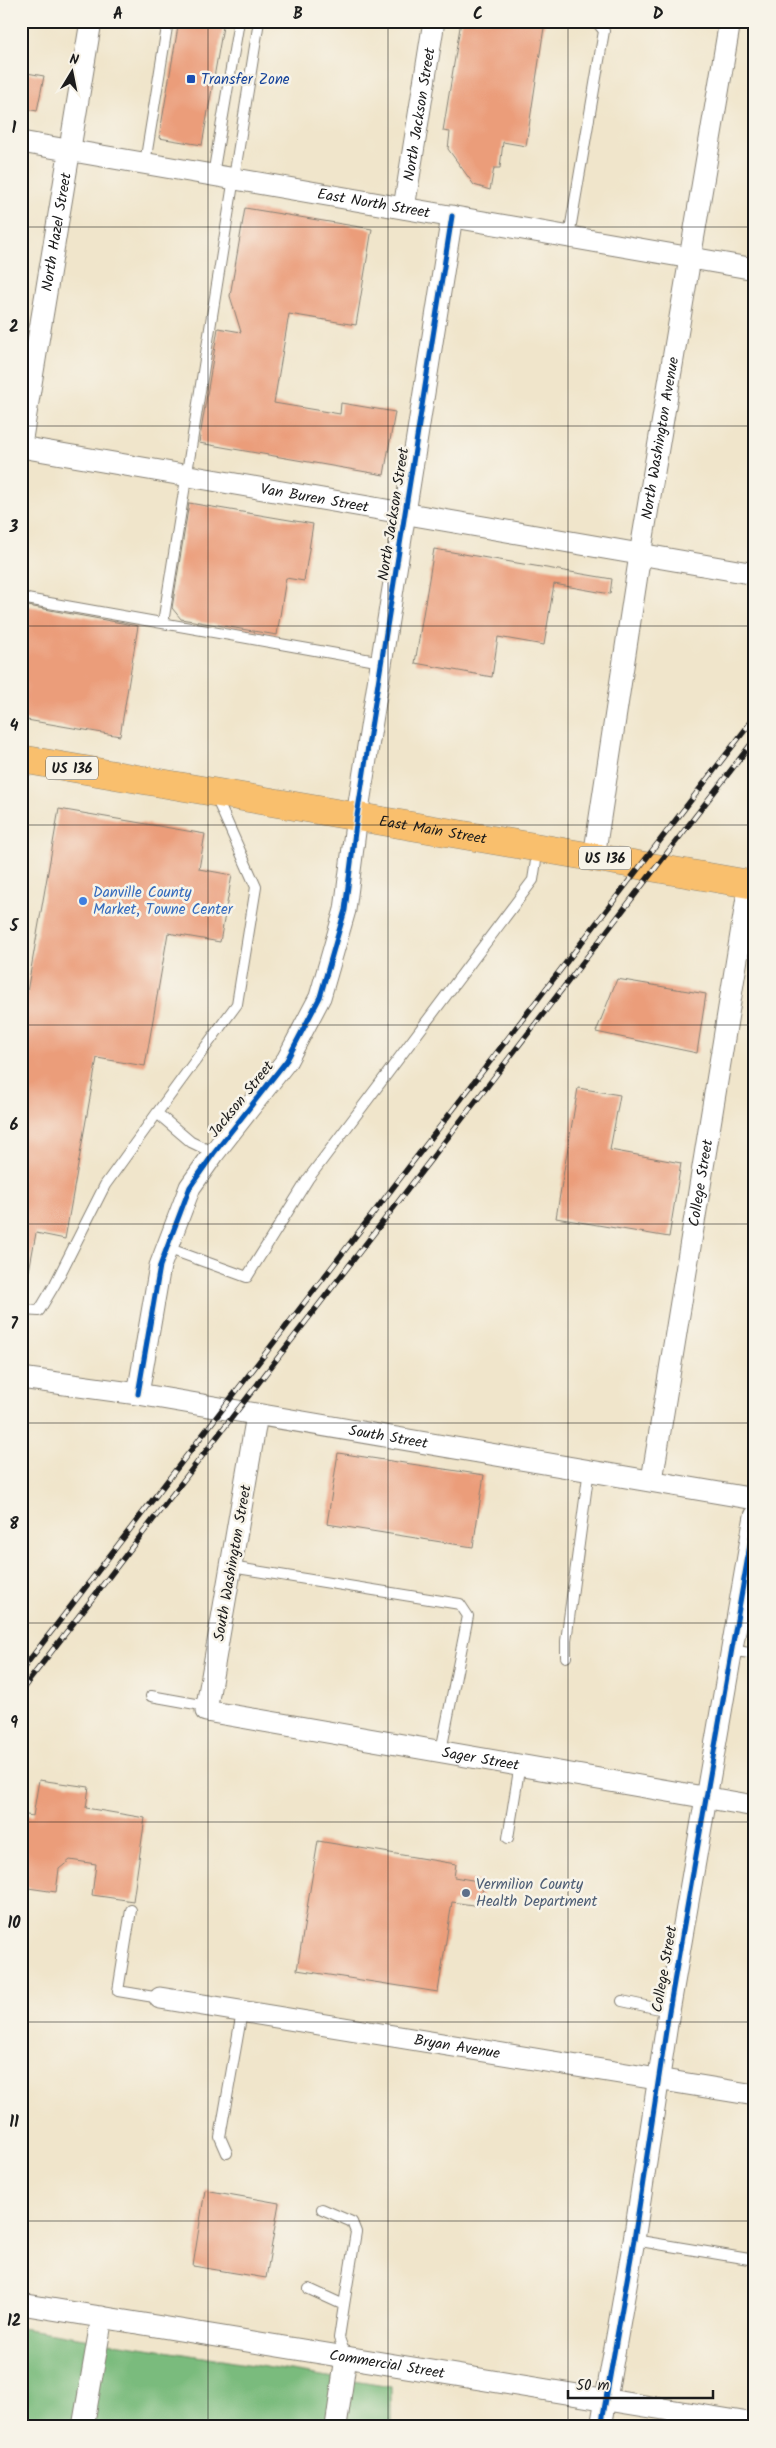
<svg xmlns="http://www.w3.org/2000/svg" width="776" height="2448" font-family="Kalam,sans-serif">
  <rect width="100%" height="100%" fill="#f7f3e8"/>
  <filter id="ink" filterUnits="userSpaceOnUse"><feTurbulence type="fractalNoise" baseFrequency=".02" numOctaves="2"/><feDisplacementMap in="SourceGraphic" scale="10" xChannelSelector="R" yChannelSelector="G"/><feConvolveMatrix kernelMatrix="1 2 1 2 8 2 1 2 1" color-interpolation-filters="sRGB"/></filter>
  <filter id="wash" filterUnits="userSpaceOnUse"><feTurbulence type="fractalNoise" baseFrequency=".0096" numOctaves="4" result="noise"/><feDisplacementMap in="SourceGraphic" scale="20" xChannelSelector="R" yChannelSelector="G"/><feGaussianBlur stdDeviation="1.12" result="paint"/><feColorMatrix in="noise" values="0 0 0 0 0 0 0 0 0 0 0 0 0 0 0 0 0 1.4 0 .05"/><feComposite in="paint" operator="in"/></filter>
  <g filter="url(#wash)">
    <rect width="100%" height="100%" fill="#f0e5cb"/>
    <path fill="#7abb7d" stroke="#4b6c4c" d="M21 2328 391 2387V2427H21Z"/>
    <g id="blocks">
      <path fill="#eb9d7a" d="M179 21H224L202 145 159 138Z
        M461 21H545L526 146 503 142 500 168H494L490 190 474 185 448 149 450 132 443 131Z
        M21 72 44 76 37 111 21 108Z
        M245 208 372 229 356 325 289 314 274 403 340 414 341 403 395 412 384 475 199 443 218 328 241 332 230 296Z
        M189 503 313 524 304 581 286 578 277 635 181 619 172 608Z
        M434 549 612 579 610 594 554 584 544 645 498 637 492 677 415 663Z
        M28 606 138 626 120 736 21 719V646Z
        M59 809 205 834 199 869 232 875 220 942 168 933 145 1066 97 1058 65 1239 36 1233 29 1271 21 1270V1110L25 1090H21V1026Z
        M617 979 706 994 697 1053 596 1032Z
        M578 1088 620 1095 610 1150 681 1163 669 1237 556 1218Z
        M338 1453 484 1475 473 1547 327 1524Z
        M39 1780 89 1787 86 1808 145 1818 133 1901 92 1895 96 1864 70 1860 59 1869 56 1892 21 1887 25 1861 21 1855V1814L33 1816Z
        M318 1841 456 1864 454 1877 484 1882 480 1906 452 1902 438 1992 297 1970Z
        M205 2190 279 2203 266 2278 193 2266Z"/>
    </g>
  </g>
  <g filter="url(#ink)">
    <use href="#blocks" fill-opacity="0" stroke="#868074" stroke-width="1"/>
    <g fill="none" stroke-linecap="round" stroke-linejoin="round">
      <g stroke="#868074" stroke-width="12">
        <path id="service" d="M145 163 168 21
          M213 175 239 21
          M569 236 604 31 596 21
          M21 598 382 662
          M163 623 259 21
          M157 1113 237 1004 256 887 215 795
          M167 1248 247 1277 308 1179 533 880 538 848
          M21 1310 39 1311 55 1284 105 1185 157 1113 191 1142 214 1153
          M231 1567 460 1604 468 1616 441 1751
          M731 1650 755 1654
          M566 1657V1641L589 1469
          M151 1696 207 1706
          M508 1838 520 1764
          M131 1910 118 1991 160 1998
          M622 2001 669 2011
          M227 2153 220 2137 242 2012
          M322 2209 352 2222 356 2232 344 2305
          M634 2240 755 2260
          M309 2289 344 2305 339 2338 346 2357"/>
      </g>
      <g stroke="#868074" stroke-width="23">
        <g id="minor">
          <path id="s1" d="M21 142 755 269"/>
          <path id="s2" d="M404 208 434 21"/>
          <path id="s3" d="M21 444 91 21"/>
          <path id="s4" d="M21 447 755 574"/>
          <path id="s5" d="M594 857 640 555 730 21"/>
          <path id="s6" d="M21 1378 138 1394 755 1499"/>
          <path d="M138 1394 160 1266 190 1187 214 1153 287 1060 320 997 345 910 357 816 452 216"/>
          <path id="s7" d="M257 1415 206 1711 755 1806"/>
          <path id="s8" d="M652 1480 749 885"/>
          <path id="s9" d="M160 1998 755 2095"/>
          <path id="s10" d="M21 2304 755 2424"/>
          <path d="M83 2427 102 2317"/>
          <path d="M336 2427 346 2357"/>
          <path d="M601 2427 634 2240 669 2011 755 1516"/>
        </g>
      </g>
      <g stroke="#868074" stroke-width="29">
        <g id="primary">
          <path id="s11" d="M21 759 755 885"/>
        </g>
      </g>
      <use href="#service" stroke="#fff" stroke-width="10"/>
      <use href="#minor" stroke="#fff" stroke-width="21"/>
      <use href="#primary" stroke="#f9bf6d" stroke-width="28"/>
      <g stroke="#1c1c1c" stroke-width="5.5">
        <path id="rail" d="M21 1671 755 717
          M21 1691 755 739"/>
      </g>
      <use href="#rail" stroke="#f7f3e8" stroke-width="4" stroke-dasharray="11" stroke-linecap="butt"/>
      <g stroke="#f7f3e8" stroke-width="8">
        <path id="cycleway" d="M138 1394 160 1266 190 1187 214 1153 287 1060 320 997 345 910 357 816 452 216
          M601 2427 634 2240 669 2011 755 1516"/>
      </g>
      <use href="#cycleway" stroke="#0057b8" stroke-width="5"/>
    </g>
  </g>
  <path fill="none" stroke="#1c1c1c" stroke-width="1" stroke-opacity="0.55" d="M208 21V2427M388 21V2427M568 21V2427M21 227H755M21 426H755M21 626H755M21 825H755M21 1025H755M21 1224H755M21 1423H755M21 1623H755M21 1822H755M21 2022H755M21 2221H755"/>
  <rect fill="#1a4fb4" stroke="#f7f3e8" stroke-width="2" x="186" y="74" width="10" height="10" rx="2.5"/>
  <circle fill="#3f7fe0" stroke="#f7f3e8" stroke-width="2" cx="83" cy="901" r="5"/>
  <circle fill="#5c6f8a" stroke="#f7f3e8" stroke-width="2" cx="466" cy="1893" r="5"/>
  <g text-anchor="middle" stroke-width="5" stroke-linejoin="round" paint-order="stroke">
    <g fill="#f7f3e8" stroke="#5e5c59" stroke-width="1">
      <rect x="46" y="756.5" width="52" height="23" rx="4"/>
      <rect x="579" y="846.5" width="52" height="23" rx="4"/>
    </g>
    <g font-size="14" font-weight="bold" fill="#1c1c1c">
      <text x="72" y="773">US 136</text>
      <text x="605" y="863">US 136</text>
    </g>
    <g font-size="15" fill="#164399" stroke="#f7f3e8" text-anchor="start">
      <text x="201" y="84">Transfer Zone</text>
    </g>
    <g font-size="15" fill="#1c1c1c" stroke="#f7f3e8">
      <text dy="5" stroke="none"><textPath href="#s2" startOffset="95">North Jackson Street</textPath></text>
      <text dy="5" stroke="none"><textPath href="#s1" startOffset="358">East North Street</textPath></text>
      <text dy="5" stroke="none"><textPath href="#s3" startOffset="215">North Hazel Street</textPath></text>
      <text dy="5" stroke="none"><textPath href="#s5" startOffset="424">North Washington Avenue</textPath></text>
      <text dy="5" stroke="none"><textPath href="#s4" startOffset="298">Van Buren Street</textPath></text>
      <text transform="translate(393 514) rotate(-81)" y="5">North Jackson Street</text>
      <text dy="5" stroke="none"><textPath href="#s11" startOffset="418">East Main Street</textPath></text>
      <text transform="translate(241 1099) rotate(-51)" y="5">Jackson Street</text>
      <text dy="5" stroke="none"><textPath href="#s8" startOffset="301">College Street</textPath></text>
      <text dy="5" stroke="none"><textPath href="#s6" startOffset="372">South Street</textPath></text>
      <text transform="translate(232 1563) rotate(-80)" y="5">South Washington Street</text>
      <text dy="5" stroke="none"><textPath href="#s7" startOffset="579">Sager Street</textPath></text>
      <text transform="translate(664 1969) rotate(-80)" y="5">College Street</text>
      <text dy="5" stroke="none"><textPath href="#s9" startOffset="301">Bryan Avenue</textPath></text>
      <text dy="5" stroke="none"><textPath href="#s10" startOffset="371">Commercial Street</textPath></text>
    </g>
    <g font-size="15" fill="#366cbe" stroke="#f7f3e8" text-anchor="start">
      <text x="93" y="897">Danville County<tspan x="93" dy="17">Market, Towne Center</tspan></text>
    </g>
    <g font-size="15" fill="#4e5e75" stroke="#f7f3e8" text-anchor="start">
      <text x="476" y="1889">Vermilion County<tspan x="476" dy="17">Health Department</tspan></text>
    </g>
  </g>
  <rect width="776" height="2448" fill="none" stroke="#f7f3e8" stroke-width="55"/>
  <g transform="translate(72 72) rotate(10)" stroke="#f7f3e8" stroke-width="4" paint-order="stroke">
  <path d="M0-4L9 19L0 12L-9 19Z" fill="#1c1c1c"/>
  <text y="-8" font-size="14" font-weight="bold" text-anchor="middle" fill="#1c1c1c">N</text>
  </g>
  <path d="M568 2390v8h145v-8" fill="none" stroke="#1c1c1c" stroke-width="2.5"/>
  <text x="576" y="2390" font-size="15" fill="#1c1c1c" stroke="#f7f3e8" stroke-width="4" paint-order="stroke">50 m</text>
  <rect x="28" y="28" width="720" height="2392" fill="none" stroke="#1c1c1c" stroke-width="2"/>
  <g font-size="16" text-anchor="middle" font-weight="bold" fill="#1c1c1c">
    <text x="118" y="19">A</text>
    <text x="298" y="19">B</text>
    <text x="478" y="19">C</text>
    <text x="658" y="19">D</text>
    <text x="14" y="133">1</text>
    <text x="14" y="332">2</text>
    <text x="14" y="532">3</text>
    <text x="14" y="731">4</text>
    <text x="14" y="931">5</text>
    <text x="14" y="1130">6</text>
    <text x="14" y="1329">7</text>
    <text x="14" y="1529">8</text>
    <text x="14" y="1728">9</text>
    <text x="14" y="1928">10</text>
    <text x="14" y="2127">11</text>
    <text x="14" y="2326">12</text>
  </g>
</svg>
